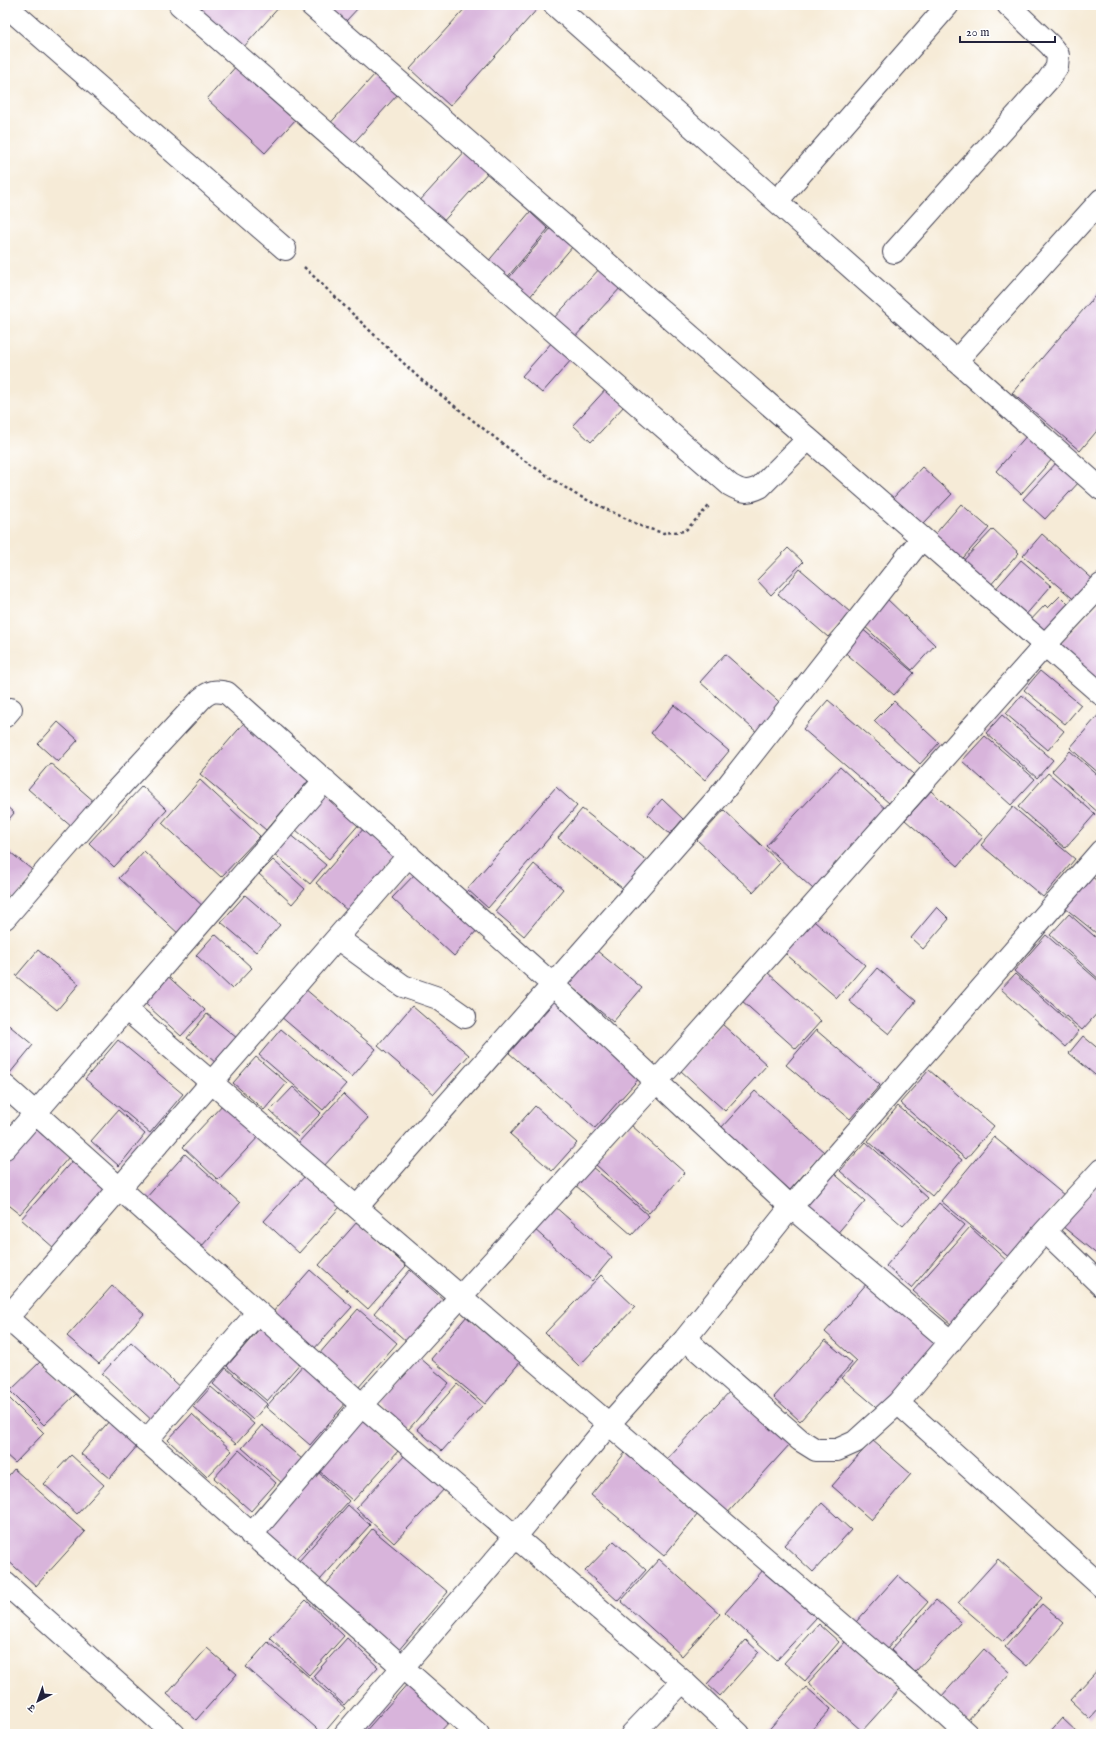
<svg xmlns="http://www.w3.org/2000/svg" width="1106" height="1739" font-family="'IM FELL English','Noto Serif Devanagari',serif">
  <rect width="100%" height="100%" fill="#fff"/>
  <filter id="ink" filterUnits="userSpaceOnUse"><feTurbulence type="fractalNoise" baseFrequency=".025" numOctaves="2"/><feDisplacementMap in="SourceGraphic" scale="8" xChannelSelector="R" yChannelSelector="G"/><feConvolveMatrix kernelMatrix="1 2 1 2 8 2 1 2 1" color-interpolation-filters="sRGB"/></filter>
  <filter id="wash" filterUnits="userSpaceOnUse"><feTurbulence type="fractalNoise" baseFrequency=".012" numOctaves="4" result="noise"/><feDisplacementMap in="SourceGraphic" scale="16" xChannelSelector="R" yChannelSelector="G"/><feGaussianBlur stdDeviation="0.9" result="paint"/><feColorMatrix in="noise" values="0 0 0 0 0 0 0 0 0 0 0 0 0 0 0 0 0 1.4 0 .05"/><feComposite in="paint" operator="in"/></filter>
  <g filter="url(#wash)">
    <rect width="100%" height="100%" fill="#f6ebd7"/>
    <g id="blocks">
      <path fill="#d8b4db" d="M193 5H281L241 50Z
        M326 5H361L345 22Z
        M468 5 540 6 450 106 410 69Z
        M238 64 297 118 265 153 207 99Z
        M375 74 398 94 348 149 325 129Z
        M468 148 491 169 439 226 416 205Z
        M530 212 548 229 505 280 486 264Z
        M551 228 573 246 528 299 507 280Z
        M602 266 623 285 573 339 552 320Z
        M1101 289V426L1080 451 1012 393Z
        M553 341 572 359 542 393 522 376Z
        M607 388 625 405 591 442 573 425Z
        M1028 434 1054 457 1021 494 996 471Z
        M1058 461 1080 481 1045 519 1023 499Z
        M922 467 952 494 922 525 893 498Z
        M961 504 989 528 957 565 929 541Z
        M993 529 1019 553 988 588 961 563Z
        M1042 534 1096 582 1078 603 1023 556Z
        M788 548 803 562 771 595 757 580Z
        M1021 560 1051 586 1023 618 993 592Z
        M800 569 850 612 828 637 778 594Z
        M1060 596 1074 610 1045 640 1028 623 1045 605 1048 608Z
        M886 598 935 645 912 670 862 624Z
        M1101 601V686L1058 646Z
        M860 627 914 673 894 695 841 649Z
        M725 654 785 707 760 735 700 682Z
        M1040 671 1081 705 1065 724 1024 690Z
        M1022 695 1064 731 1048 750 1006 714Z
        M828 700 914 774 889 803 803 729Z
        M894 701 939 743 920 764 874 721Z
        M674 705 729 751 705 780 651 733Z
        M1101 712V775L1070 748Z
        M1002 715 1053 760 1037 778 986 733Z
        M58 722 78 740 58 762 38 744Z
        M244 723 310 779 266 830 200 774Z
        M985 736 1035 779 1011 805 962 761Z
        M1070 751 1101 778V815L1052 771Z
        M50 763 95 802 73 828 28 789Z
        M840 767 887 810 813 889 766 846Z
        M1048 773 1095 814 1065 848 1018 807Z
        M200 780 260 836 221 877 162 823Z
        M142 786 167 810 114 867 89 843Z
        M556 787 577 806 488 908 467 889Z
        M931 791 983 837 958 866 905 820Z
        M327 792 361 822 329 859 295 829Z
        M662 799 683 819 670 834 648 815Z
        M5 805 14 813 5 824Z
        M1013 807 1075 859 1043 897 981 845Z
        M582 809 649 862 626 891 558 838Z
        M724 810 780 863 753 892 697 840Z
        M365 827 398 856 349 912 316 883Z
        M288 833 326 865 310 884 272 852Z
        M5 848 36 873 15 899 5 891Z
        M144 851 207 910 182 937 119 878Z
        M273 860 305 889 292 904 259 874Z
        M534 864 563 889 524 936 495 911Z
        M418 871 479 928 454 956 392 898Z
        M1091 876 1101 884V937L1065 908Z
        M245 895 280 925 256 952 221 922Z
        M937 907 949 919 923 949 911 938Z
        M1069 914 1101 942V981L1050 935Z
        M808 916 865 965 837 998 780 949Z
        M215 934 252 968 232 989 196 955Z
        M1046 935 1101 983V1009L1082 1030 1014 971Z
        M38 950 79 984 57 1010 16 976Z
        M596 950 642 988 613 1022 568 984Z
        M877 968 916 1001 889 1034 849 1001Z
        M163 972 205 1010 181 1036 139 998Z
        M767 972 821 1021 796 1049 741 1000Z
        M1015 974 1079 1031 1065 1047 1001 989Z
        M304 988 376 1049 352 1077 280 1016Z
        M556 1000 642 1075 595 1128 509 1053Z
        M412 1006 469 1055 434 1094 378 1046Z
        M207 1014 237 1038 216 1063 187 1038Z
        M5 1022 33 1045 10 1073 5 1069Z
        M722 1024 767 1065 725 1111 680 1070Z
        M281 1029 346 1084 323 1110 259 1055Z
        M816 1030 880 1085 850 1119 786 1065Z
        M1083 1036 1101 1051V1080L1069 1053Z
        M118 1040 183 1094 150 1133 85 1079Z
        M256 1057 287 1083 264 1110 233 1083Z
        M929 1070 994 1126 966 1159 900 1103Z
        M293 1087 321 1113 298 1137 270 1111Z
        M755 1091 824 1152 790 1190 721 1128Z
        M343 1094 368 1118 323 1167 297 1144Z
        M226 1101 261 1134 218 1180 183 1147Z
        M535 1106 577 1143 552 1171 510 1134Z
        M898 1106 962 1160 932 1196 868 1141Z
        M118 1110 145 1134 119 1166 91 1141Z
        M31 1125 69 1157 20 1214 5 1202V1156Z
        M631 1125 685 1173 649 1213 595 1164Z
        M994 1137 1064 1195 1011 1259 941 1201Z
        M866 1142 928 1198 903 1226 840 1171Z
        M185 1154 240 1203 201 1247 146 1198Z
        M73 1160 106 1189 54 1248 21 1219Z
        M591 1166 649 1216 632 1235 574 1184Z
        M829 1169 865 1201 835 1236 799 1204Z
        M305 1176 340 1207 299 1253 264 1221Z
        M1101 1181V1253L1099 1256 1062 1226Z
        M939 1203 965 1225 911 1288 886 1266Z
        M553 1205 612 1257 592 1281 533 1228Z
        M357 1222 406 1266 368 1309 319 1265Z
        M970 1227 1008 1262 952 1325 913 1291Z
        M310 1270 352 1307 313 1350 272 1313Z
        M410 1270 444 1300 407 1342 374 1313Z
        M601 1275 635 1307 579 1366 545 1333Z
        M868 1282 939 1344 881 1411 842 1378 857 1361 825 1332Z
        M112 1286 144 1314 99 1364 67 1336Z
        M358 1309 397 1343 358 1388 319 1354Z
        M467 1316 521 1361 485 1404 431 1359Z
        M262 1326 302 1361 267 1401 227 1366Z
        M825 1340 852 1363 800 1421 774 1397Z
        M131 1342 185 1392 156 1424 102 1374Z
        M419 1357 449 1383 408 1430 378 1404Z
        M42 1360 76 1394 44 1425 10 1391Z
        M304 1364 347 1402 310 1445 266 1407Z
        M226 1368 267 1404 253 1420 213 1384Z
        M457 1384 482 1406 442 1451 417 1429Z
        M211 1387 254 1424 236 1444 193 1407Z
        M731 1390 790 1444 725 1516 665 1461Z
        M9 1398 44 1433 15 1463 5 1454V1402Z
        M192 1414 232 1451 207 1477 168 1440Z
        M362 1417 399 1450 353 1501 316 1468Z
        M110 1420 138 1445 110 1478 81 1454Z
        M262 1425 302 1459 282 1483 242 1448Z
        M872 1440 911 1474 871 1520 832 1486Z
        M239 1450 276 1483 251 1511 214 1478Z
        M408 1452 446 1487 394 1543 356 1508Z
        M625 1453 698 1514 664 1556 591 1495Z
        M71 1455 104 1485 77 1514 44 1484Z
        M14 1469 85 1532 36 1586 5 1558V1480Z
        M316 1470 349 1501 294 1561 260 1531Z
        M822 1503 851 1530 813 1572 784 1545Z
        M348 1505 370 1525 320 1580 299 1561Z
        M372 1529 448 1592 398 1651 323 1588Z
        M614 1541 646 1570 618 1601 585 1571Z
        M659 1559 720 1614 682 1656 621 1601Z
        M998 1559 1042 1598 1003 1642 958 1603Z
        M764 1569 817 1617 777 1660 725 1613Z
        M898 1575 928 1602 887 1649 856 1622Z
        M306 1600 344 1636 309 1675 270 1638Z
        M936 1600 961 1622 915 1672 891 1650Z
        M1042 1604 1064 1623 1027 1666 1005 1647Z
        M819 1624 839 1642 805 1681 784 1663Z
        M347 1638 378 1667 344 1705 313 1676Z
        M746 1640 759 1652 720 1696 707 1684Z
        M846 1641 900 1689 862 1731 808 1683Z
        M268 1642 345 1708 323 1734 246 1667Z
        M207 1648 237 1674 196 1720 167 1694Z
        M984 1649 1010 1673 967 1721 941 1697Z
        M1101 1666V1707L1090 1719 1070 1700Z
        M409 1682 452 1719 438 1734H363Z
        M806 1687 831 1709 808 1734H765Z
        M1062 1718 1079 1734H1048Z"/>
    </g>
  </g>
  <g filter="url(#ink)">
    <use href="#blocks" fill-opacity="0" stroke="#424052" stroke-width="1"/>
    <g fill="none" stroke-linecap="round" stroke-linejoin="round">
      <g stroke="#424052" stroke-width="24">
        <path id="minor" d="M5 5 285 249
          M180 5 730 485C742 492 748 493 760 487L808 439
          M311 5 1101 694
          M555 5 1101 489
          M777 201 948 5
          M894 252 1048 80 1057 67 1058 55 1050 45 1008 5
          M956 361 1101 200
          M5 716 11 709
          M5 918 110 797 201 699C210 691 215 690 227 693L553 985 791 1207 951 1342
          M337 938 403 986 438 998 465 1017
          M126 1009 930 1700 967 1734
          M5 1086 362 1405 683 1681 739 1734
          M5 1148 325 780
          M357 1207 721 794 922 538
          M1045 1231 1101 1285
          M5 1316 478 1734
          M7 1318 409 855
          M685 1339 800 1440 816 1450H837L855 1442 898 1403 1045 1231 1101 1170
          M898 1403 1101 1586
          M146 1441 258 1312
          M251 1535 362 1405 657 1081 1045 645 1101 585
          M5 1583 174 1734
          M345 1734 516 1536 609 1424 685 1339 791 1207 1101 851
          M632 1734 683 1681"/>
      </g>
      <path stroke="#424052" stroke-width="2.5" stroke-dasharray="3 3" stroke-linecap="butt" d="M304 267 419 378 522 459 575 494 643 527 663 533 685 531 710 505"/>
      <use href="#minor" stroke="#fff" stroke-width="22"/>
    </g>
  </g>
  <rect width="1106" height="1739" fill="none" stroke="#fff" stroke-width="20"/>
  <g transform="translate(38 1701) rotate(221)" stroke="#ffffff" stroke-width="3" paint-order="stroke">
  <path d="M0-3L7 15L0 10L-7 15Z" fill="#22223b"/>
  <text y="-6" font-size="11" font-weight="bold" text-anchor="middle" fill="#22223b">उ</text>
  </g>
  <path d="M960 36v6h95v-6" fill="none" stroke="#22223b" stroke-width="2"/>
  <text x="966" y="36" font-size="12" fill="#22223b" stroke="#ffffff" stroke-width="3" paint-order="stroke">20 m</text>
</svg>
